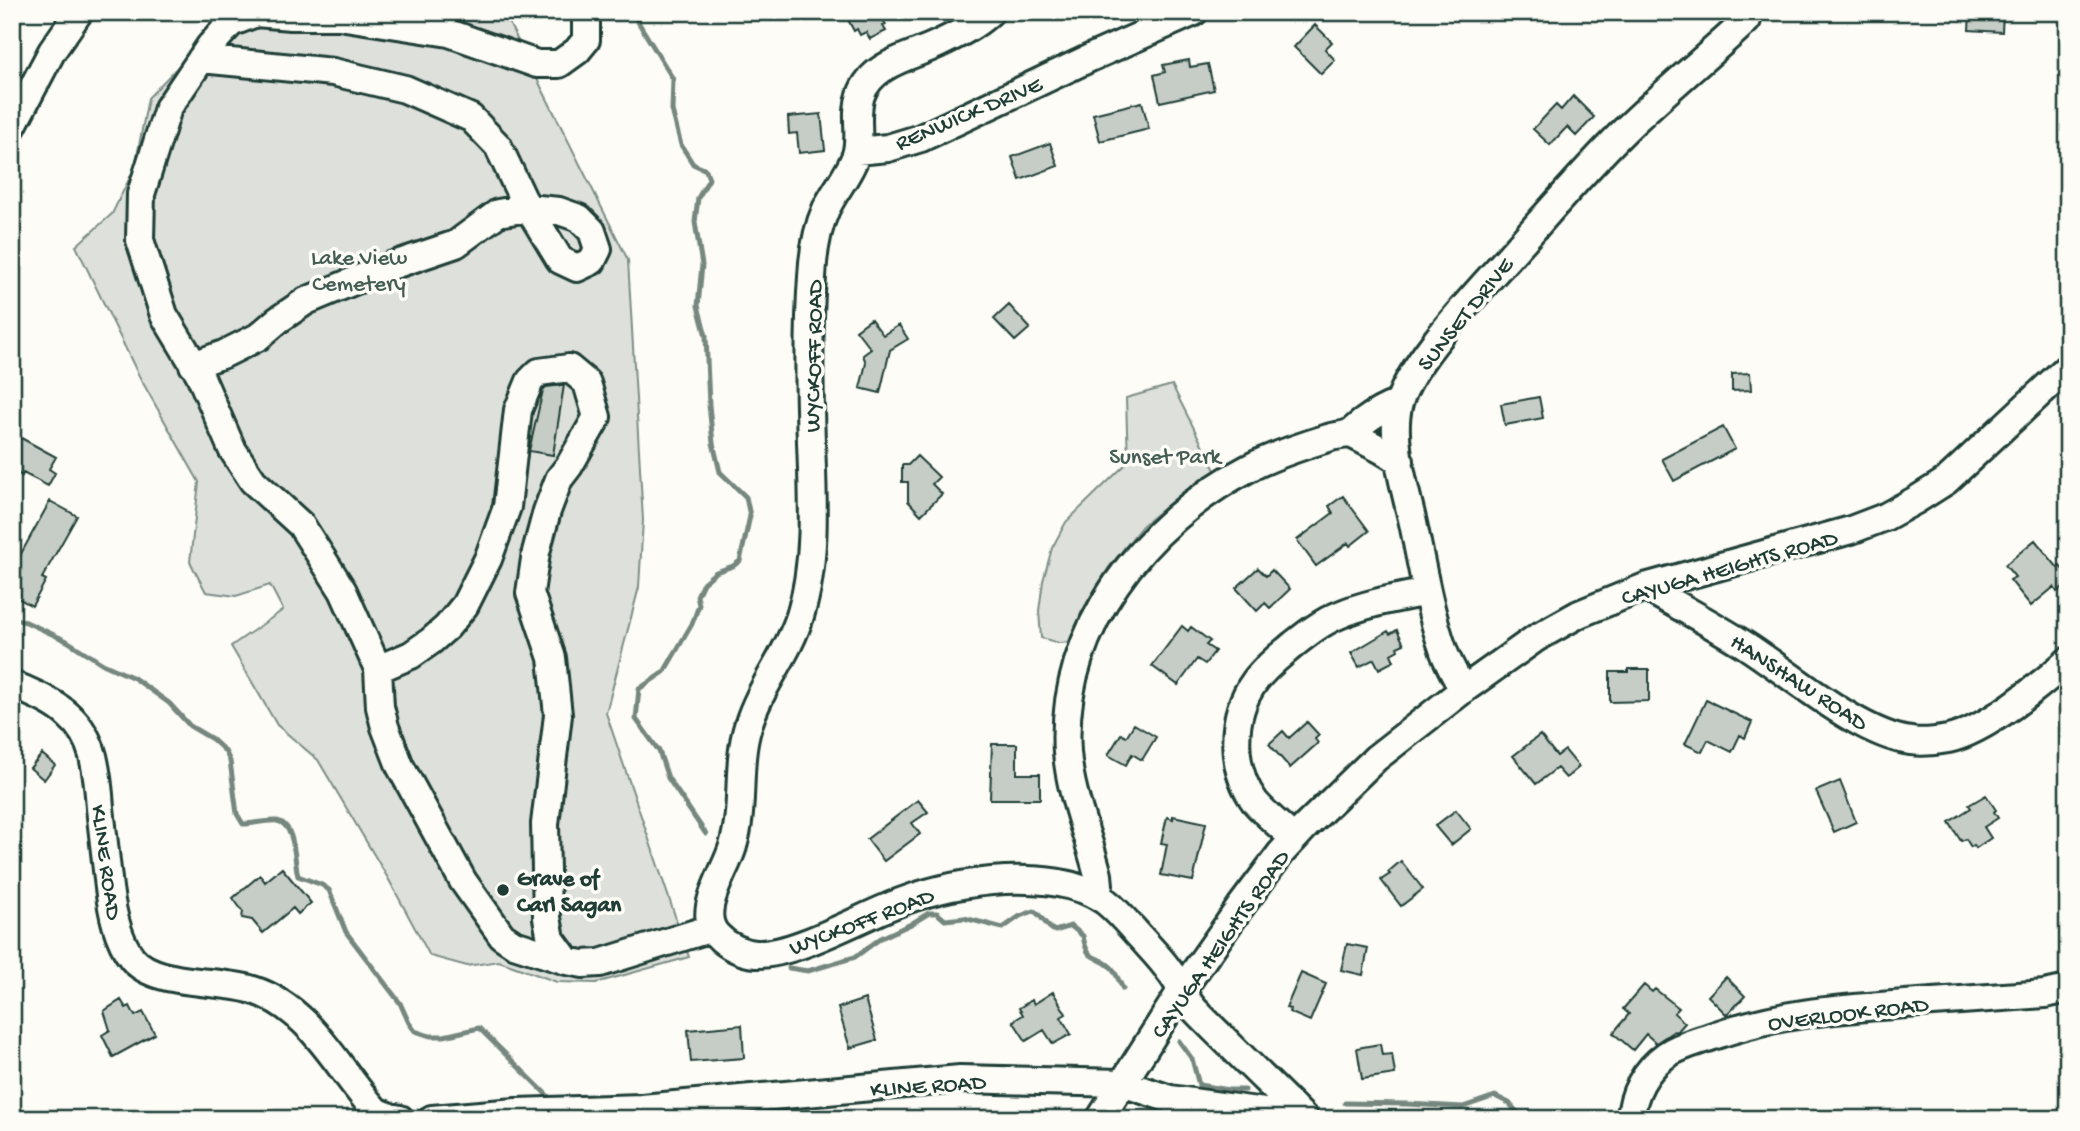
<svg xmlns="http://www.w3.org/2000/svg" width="2080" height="1131" font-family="'Gochi Hand',sans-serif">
  <rect width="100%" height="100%" fill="#fdfcf7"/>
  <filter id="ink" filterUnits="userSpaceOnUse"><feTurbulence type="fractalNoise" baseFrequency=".0143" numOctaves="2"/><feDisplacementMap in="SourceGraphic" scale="14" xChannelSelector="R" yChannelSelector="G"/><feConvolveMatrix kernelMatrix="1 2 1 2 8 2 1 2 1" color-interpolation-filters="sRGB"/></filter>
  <g filter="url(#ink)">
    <path fill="#dde0db" stroke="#7e8e88" stroke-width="2" d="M230 12H453L508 21 628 260 643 520 639 587 606 713 689 957 596 983 557 982 499 961 467 966 430 956 389 880 318 760 277 725 231 646 283 610 270 585 236 596 206 592 190 562 199 482 139 376 76 246 112 214 135 167 148 98Z
      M1172 385 1217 474 1183 492 1142 526 1109 567 1081 613 1072 642 1059 643 1041 638 1039 611 1043 581 1052 548 1066 522 1128 462 1126 398Z"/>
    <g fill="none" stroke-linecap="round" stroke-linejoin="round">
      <path stroke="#75877f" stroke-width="5" d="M632 12 673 79 672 110 681 145 693 164 706 170 709 179 698 198 695 222 702 265 698 306 706 336 709 405 713 443 720 472 746 497 750 516 740 561 733 566 716 572 703 583 697 596 699 605 692 624 664 672 639 689 636 719 659 751 668 778 706 834
        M12 618 26 622 67 641 103 664 134 678 169 703 190 726 212 739 225 751 230 761 237 814 243 824C253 824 266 820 277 821 296 824 294 862 298 876L322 885 329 890 346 932 400 1003 409 1023 415 1031 430 1036H444L479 1028 549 1097
        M789 968 808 971 855 957 881 938 911 924 929 913H937L945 920 964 918 1003 928 1020 916 1034 911C1043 916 1045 927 1055 931L1071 926 1083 936C1088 964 1096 953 1112 968 1116 973 1120 983 1123 989
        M1179 1041 1192 1059 1199 1085 1229 1090H1245
        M1345 1103 1407 1104 1463 1107 1495 1096 1509 1103 1523 1119"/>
    </g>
    <path fill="#c6cdc7" stroke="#1f3d34" stroke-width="2" d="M844 12H879L886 25 883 26 886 31 870 39 866 32 860 35 857 29 854 31Z
      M1970 12H2003L2002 32 1969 30Z
      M1315 25 1332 42 1325 49 1335 60 1321 74 1294 47Z
      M1189 60 1190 67 1208 64 1214 90 1160 102 1154 75 1165 72 1163 65Z
      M1573 96 1594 117 1576 136 1567 127 1550 145 1533 129 1556 105 1561 110Z
      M1142 102 1149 129 1100 141 1093 114Z
      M821 114 825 150 799 153 797 133 789 134 788 117Z
      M1050 143 1058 166 1020 180 1012 157Z
      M1009 305 1030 328 1015 341 994 319Z
      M871 319 883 335 899 325 908 339 890 350 880 393 860 388 866 363 863 355 871 349 856 330Z
      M1750 373 1751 390 1732 391V374Z
      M564 385 553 455 529 451 543 390 546 387Z
      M1539 397 1543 418 1505 425 1501 404Z
      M1723 427 1735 449 1674 481 1662 459Z
      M12 433 56 457 49 469 55 473 48 486 23 473 22 476 12 470Z
      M917 456 939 477 932 484 942 494 921 515 908 501V482H902V465H908Z
      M1343 496 1369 531 1350 546 1348 543 1316 566 1297 540 1333 513 1329 506Z
      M50 501 77 516 42 578 46 580 32 606 12 595V570Z
      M2035 540 2058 568 2060 566 2068 576V583L2057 592 2054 587 2031 606 2010 580 2015 577 2005 565Z
      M1258 568 1266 576 1272 570 1290 589 1270 608 1265 603 1257 611 1236 588Z
      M1182 626 1188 631 1191 627 1210 641 1206 645 1215 651 1205 664 1197 659 1178 685 1152 666Z
      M1397 630 1404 644 1397 647 1398 650 1391 654 1394 661 1379 669 1374 659 1359 667 1351 653 1388 631 1390 634Z
      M1628 669H1649V701L1610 702V672H1628Z
      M1706 700 1752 722 1745 738 1740 735 1732 752 1708 740 1702 752 1685 744Z
      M1307 722 1319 735 1315 739 1318 743 1290 768 1269 744 1283 731 1289 738Z
      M1134 724 1156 737 1142 760 1132 754 1126 765 1108 755 1121 734 1126 737Z
      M1540 735 1557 756 1565 750 1579 767 1566 778 1557 768 1536 784 1513 756Z
      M992 744H1017V774H1040V799H990Z
      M42 754 55 765 44 780 30 768Z
      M1840 781 1856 822 1834 832 1816 791Z
      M1986 795 1996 810 1994 812 1998 818 1984 827 1991 838 1976 848 1974 845 1971 847 1966 839 1961 841 1949 822 1971 808 1969 805Z
      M918 800 928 812 912 823 920 834 884 861 867 839Z
      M1456 810 1471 829 1451 845 1435 826Z
      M1173 816 1206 823 1193 881 1161 875 1167 844 1161 843 1167 817 1173 819Z
      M1401 861 1423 889 1401 906 1381 880 1390 874 1388 872Z
      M282 868 311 903 298 914 293 908 263 933 252 920 242 918 243 912 233 898 260 875 265 882Z
      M1347 944 1368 948 1363 975 1341 970Z
      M1301 973 1326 984 1310 1021 1289 1012 1290 1009 1286 1008Z
      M1726 977 1745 996 1727 1015 1708 996Z
      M1644 985 1652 992 1655 989 1679 1008 1674 1013 1685 1023 1677 1032 1674 1031 1656 1043 1646 1034 1633 1050 1613 1033 1629 1014 1623 1009Z
      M1053 992 1066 1014 1061 1017 1071 1034 1053 1044 1044 1030 1026 1041 1013 1021 1023 1015 1019 1008 1032 1000 1034 1004Z
      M865 999 877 1040 850 1048 838 1008Z
      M121 1000 126 1008 130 1006 135 1016 143 1012 155 1034 113 1057 102 1035 110 1030 104 1011Z
      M742 1025 744 1058 691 1062 688 1030Z
      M1380 1044 1382 1055 1392 1054 1395 1074 1362 1079 1357 1048Z"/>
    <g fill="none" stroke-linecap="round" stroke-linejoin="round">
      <g stroke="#1f3d34" stroke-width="32">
        <path id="minor" d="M583 12 586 17V40L577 51 559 64H537L449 33 339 16H291L256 13 231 23 210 46 168 108 141 194 140 240 164 315 199 373 232 449 253 481 301 525 343 591 378 669 380 707 385 727 400 766 463 881 502 936 514 944 567 961 583 964 600 963 712 928
          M990 12C975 26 957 35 938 44 911 57 872 63 861 95 854 115 862 136 856 155 849 175 835 190 826 209 817 229 813 255 812 277 808 332 809 387 811 442 813 499 817 561 800 616 788 655 760 686 748 726 736 764 745 807 733 846 726 872 695 912 717 935 727 946 742 953 756 954 794 956 864 915 903 901 935 889 970 882 1005 880 1038 879 1077 881 1105 901 1119 912 1130 926 1142 939 1151 949 1162 960 1170 972 1179 983 1184 997 1193 1008 1205 1021 1218 1033 1230 1045 1255 1070 1280 1094 1305 1119
          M12 127 52 51 79 12
          M857 151 888 148 921 138 1092 57 1194 12
          M193 365 224 354 258 337 278 320 306 301 385 268 456 244 498 213 528 208 559 211 579 218 592 231 598 249 592 261 577 268 560 260 523 199 498 146 471 118 405 89 333 72 201 59
          M1349 433 1382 450 1400 461
          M1645 587C1677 605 1710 623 1742 643 1787 671 1859 735 1911 741 1923 743 1937 741 1948 739 1986 731 2039 686 2068 661
          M378 669 411 655 431 641 447 627 465 605 488 559 507 507 518 410 530 381 539 372 569 368 587 383 597 417 569 466 559 479 547 511 536 552 530 593 552 658 558 715 545 824 547 918 551 939 567 961
          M12 684C31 693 53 701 68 715 80 725 89 741 93 756 97 773 99 791 100 808 103 835 106 861 109 888 112 911 117 939 132 958 155 987 220 979 253 990 312 1009 337 1069 376 1111L390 1117 400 1119
          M1463 690C1456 677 1449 665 1444 652 1429 610 1422 566 1413 523 1405 488 1389 438 1399 403 1411 363 1468 303 1496 271 1539 224 1580 174 1625 130 1664 92 1707 57 1747 20
          M1294 839C1282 827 1266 815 1255 802 1230 768 1230 715 1255 681 1266 666 1280 656 1294 644 1308 633 1322 622 1339 615 1367 603 1398 598 1427 592
          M1096 895 1099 885 1098 875C1088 834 1070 794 1067 752 1059 630 1145 522 1249 468 1274 455 1302 446 1328 438 1335 435 1343 436 1349 433 1353 431 1358 426 1362 423 1374 414 1384 408 1399 403
          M432 1119 516 1112 642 1108 960 1079 1122 1083 1170 1099 1264 1112 1294 1119
          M1100 1119 1181 991 1241 906 1281 853 1306 826 1376 758 1463 690 1536 638 1579 614 1645 587 1851 530 1885 517 1916 500 1946 481 2068 367
          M1631 1119C1632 1094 1645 1070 1666 1055 1679 1046 1696 1042 1710 1037 1777 1013 1836 1009 1905 1004 1952 1001 1998 997 2045 994L2068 989"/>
      </g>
      <use href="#minor" stroke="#fdfcf7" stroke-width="26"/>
    </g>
  </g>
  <circle fill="#1f3d34" stroke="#fdfcf7" stroke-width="2.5" cx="503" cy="890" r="7"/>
  <g text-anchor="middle" stroke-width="7" stroke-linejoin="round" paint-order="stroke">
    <g font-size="23" fill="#1f3d34" stroke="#fdfcf7">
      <text transform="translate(968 112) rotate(-23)" y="8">RENWICK DRIVE</text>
      <text transform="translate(1464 313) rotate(-51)" y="8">SUNSET DRIVE</text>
      <text transform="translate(812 356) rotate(-89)" y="8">WYCKOFF ROAD</text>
      <text transform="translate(1729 566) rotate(-16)" y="8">CAYUGA HEIGHTS ROAD</text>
      <text transform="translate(1800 681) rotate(33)" y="8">HANSHAW ROAD</text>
      <text transform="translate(108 862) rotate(82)" y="8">KLINE ROAD</text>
      <text transform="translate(861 920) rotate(-21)" y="8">WYCKOFF ROAD</text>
      <text transform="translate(1219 943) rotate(-55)" y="8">CAYUGA HEIGHTS ROAD</text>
      <text transform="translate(1848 1012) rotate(-7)" y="8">OVERLOOK ROAD</text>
      <text transform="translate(928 1084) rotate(-4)" y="8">KLINE ROAD</text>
    </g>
    <g font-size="23" fill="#455e55" stroke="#fdfcf7">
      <text x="359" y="264">Lake View<tspan x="359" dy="26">Cemetery</tspan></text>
      <text x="1165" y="463">Sunset Park</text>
    </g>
    <g font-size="23" font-weight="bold" fill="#1f3d34" stroke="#fdfcf7" text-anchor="start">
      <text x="517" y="885">Grave of<tspan x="517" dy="26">Carl Sagan</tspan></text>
    </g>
  </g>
  <rect width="2080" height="1131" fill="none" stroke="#fdfcf7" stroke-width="42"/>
  <rect x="21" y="21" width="2038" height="1089" fill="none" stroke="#1f3d34" stroke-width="2.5" filter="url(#ink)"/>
</svg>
